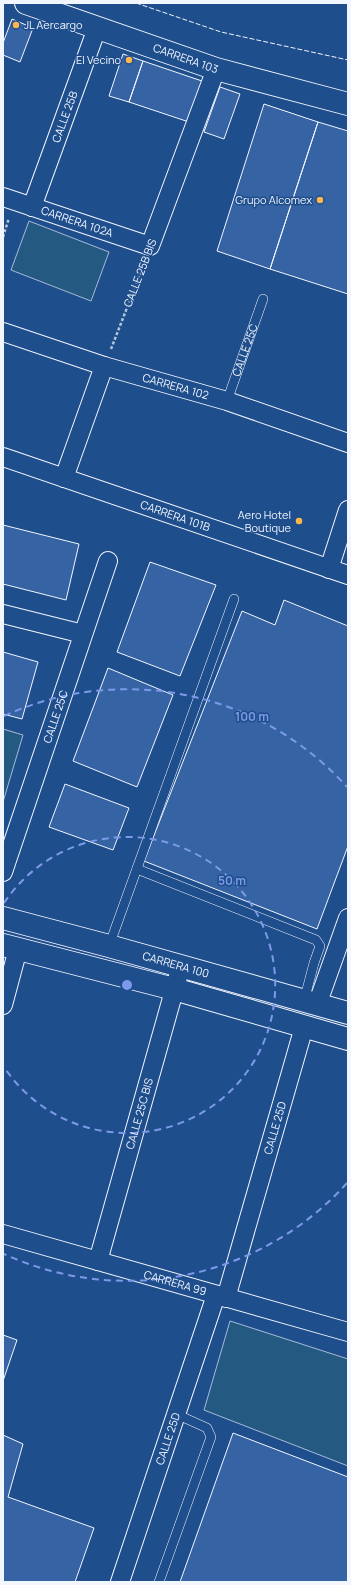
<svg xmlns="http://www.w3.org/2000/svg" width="351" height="1585" font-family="Manrope,sans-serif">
  <rect width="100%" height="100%" fill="#1f4e8c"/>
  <path fill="#245a82" stroke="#a8bbd7" d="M29 221 109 252 91 301 11 270Z
    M3 729 23 735 3 802Z
    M230 1321 348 1359V1466L204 1410Z"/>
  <path fill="#3563a3" stroke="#f2f6ff" d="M12 19 33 28 20 62 3 55V43Z
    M123 54 143 61 129 102 109 96Z
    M143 61 202 81 189 122 129 102Z
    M220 87 240 94 224 139 204 132Z
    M264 104 318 122 270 269 217 251Z
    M318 122 348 131V294L270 269Z
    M3 525 79 544 66 600 3 584Z
    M150 562 216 585 180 676 117 652Z
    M284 600 348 626V846L317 929 144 861 242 611 275 625Z
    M3 652 38 662 22 719 3 714Z
    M108 668 173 695 137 787 73 761Z
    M65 784 129 808 113 850 49 827Z
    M3 1335 17 1340 3 1381Z
    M233 1433 348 1477V1582H180Z
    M3 1435 23 1444 8 1497 94 1528 75 1582H3Z"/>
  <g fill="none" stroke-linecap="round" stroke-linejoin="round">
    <g stroke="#f2f6ff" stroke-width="10">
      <g id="service">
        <path id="s1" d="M227 401 263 299"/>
        <path d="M137 869 316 940 320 946 314 963 304 1001"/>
        <path d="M109 946 234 599"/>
        <path d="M159 1582 211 1437 207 1428 176 1414"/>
      </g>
    </g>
    <g stroke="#f2f6ff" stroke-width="20">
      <g id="minor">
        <path id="s2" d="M3 197 150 246 216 69"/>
        <path id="s3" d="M32 207 97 28"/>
        <path id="s4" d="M3 332 104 366 227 401 348 443"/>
        <path id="s5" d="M3 457 348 575"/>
        <path d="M64 478 104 366"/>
        <path d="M329 569 348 510"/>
        <path d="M3 614 83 634"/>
        <path id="s6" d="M3 872 108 561"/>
        <path d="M3 1005 18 949"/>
        <path d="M317 1005 348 918"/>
        <path id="s7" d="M3 1234 348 1332"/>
        <path id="s8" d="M98 1261 181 966"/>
        <path id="s9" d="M226 1298 304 1027"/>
        <path id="s10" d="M120 1582 216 1295"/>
      </g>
    </g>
    <g stroke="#f2f6ff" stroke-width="24">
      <g id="tertiary">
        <path id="s11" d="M26 3 216 69 348 104"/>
      </g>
    </g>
    <g stroke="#f2f6ff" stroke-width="24">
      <g id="secondary">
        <path id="s12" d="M3 918 109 946 348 1013"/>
        <path d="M3 945 174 989 348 1039"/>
      </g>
    </g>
    <path stroke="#b3c4dc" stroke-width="2.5" stroke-dasharray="3 2" stroke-linecap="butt" d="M3 237 9 218
      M111 349 144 264"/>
    <use href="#service" stroke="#1f4e8c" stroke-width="9"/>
    <use href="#minor" stroke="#1f4e8c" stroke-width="18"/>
    <use href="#tertiary" stroke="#1f4e8c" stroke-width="22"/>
    <use href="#secondary" stroke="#1f4e8c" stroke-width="22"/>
    <path stroke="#f2f6ff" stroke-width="1" stroke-dasharray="5 2" stroke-linecap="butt" d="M136 3 221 32 348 60"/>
  </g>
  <g fill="none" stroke="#7d9aea" stroke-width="2" stroke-dasharray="7 5">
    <path d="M4 903A148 148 0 1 1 4 1067"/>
    <path d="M347 1183A296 296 0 0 1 4 1254M4 716A296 296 0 0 1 347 787"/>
  </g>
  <g fill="#ffb74d" stroke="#1f4e8c" stroke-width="1.5">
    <circle cx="16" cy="25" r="4"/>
    <circle cx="129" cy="60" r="4"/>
    <circle cx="320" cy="200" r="4"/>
    <circle cx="299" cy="521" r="4"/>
  </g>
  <g text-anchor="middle" stroke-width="3" stroke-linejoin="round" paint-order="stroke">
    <g font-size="11" fill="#f2f6ff" stroke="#1f4e8c" text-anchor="end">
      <text x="24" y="29" text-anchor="start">JL Aercargo</text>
      <text x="121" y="64">El Vecino</text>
      <text x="312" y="204">Grupo Alcomex</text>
      <text x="291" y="519">Aero Hotel<tspan x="291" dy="13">Boutique</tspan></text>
    </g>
    <g font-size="11" fill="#f2f6ff" stroke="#1f4e8c">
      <text dy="4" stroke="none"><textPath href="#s11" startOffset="169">CARRERA 103</textPath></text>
      <text dy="4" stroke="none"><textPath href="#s3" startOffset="96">CALLE 25B</textPath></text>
      <text dy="4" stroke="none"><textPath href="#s2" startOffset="78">CARRERA 102A</textPath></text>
      <text transform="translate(140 273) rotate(-69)" y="4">CALLE 25B BIS</text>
      <text dy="4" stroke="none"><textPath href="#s1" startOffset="54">CALLE 25C</textPath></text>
      <text dy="4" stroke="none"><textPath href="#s4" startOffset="181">CARRERA 102</textPath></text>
      <text dy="4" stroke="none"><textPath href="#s5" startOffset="182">CARRERA 101B</textPath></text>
      <text dy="4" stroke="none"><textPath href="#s6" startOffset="164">CALLE 25C</textPath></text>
      <text dy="4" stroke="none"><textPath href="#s12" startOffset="179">CARRERA 100</textPath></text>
      <text dy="4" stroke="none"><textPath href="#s8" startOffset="153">CALLE 25C BIS</textPath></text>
      <text dy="4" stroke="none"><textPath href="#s9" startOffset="177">CALLE 25D</textPath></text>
      <text dy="4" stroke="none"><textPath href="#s7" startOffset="179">CARRERA 99</textPath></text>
      <text dy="4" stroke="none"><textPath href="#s10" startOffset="151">CALLE 25D</textPath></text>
    </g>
  </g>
  <circle cx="127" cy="985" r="6" fill="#7d9aea" stroke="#1f4e8c" stroke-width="2"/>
  <g font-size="12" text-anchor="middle" font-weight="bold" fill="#7d9aea" stroke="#1f4e8c" stroke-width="3" stroke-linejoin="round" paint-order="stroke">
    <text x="252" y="721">100 m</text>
    <text x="232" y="885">50 m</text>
  </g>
  <rect width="351" height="1585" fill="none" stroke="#f2f6ff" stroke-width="8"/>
</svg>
